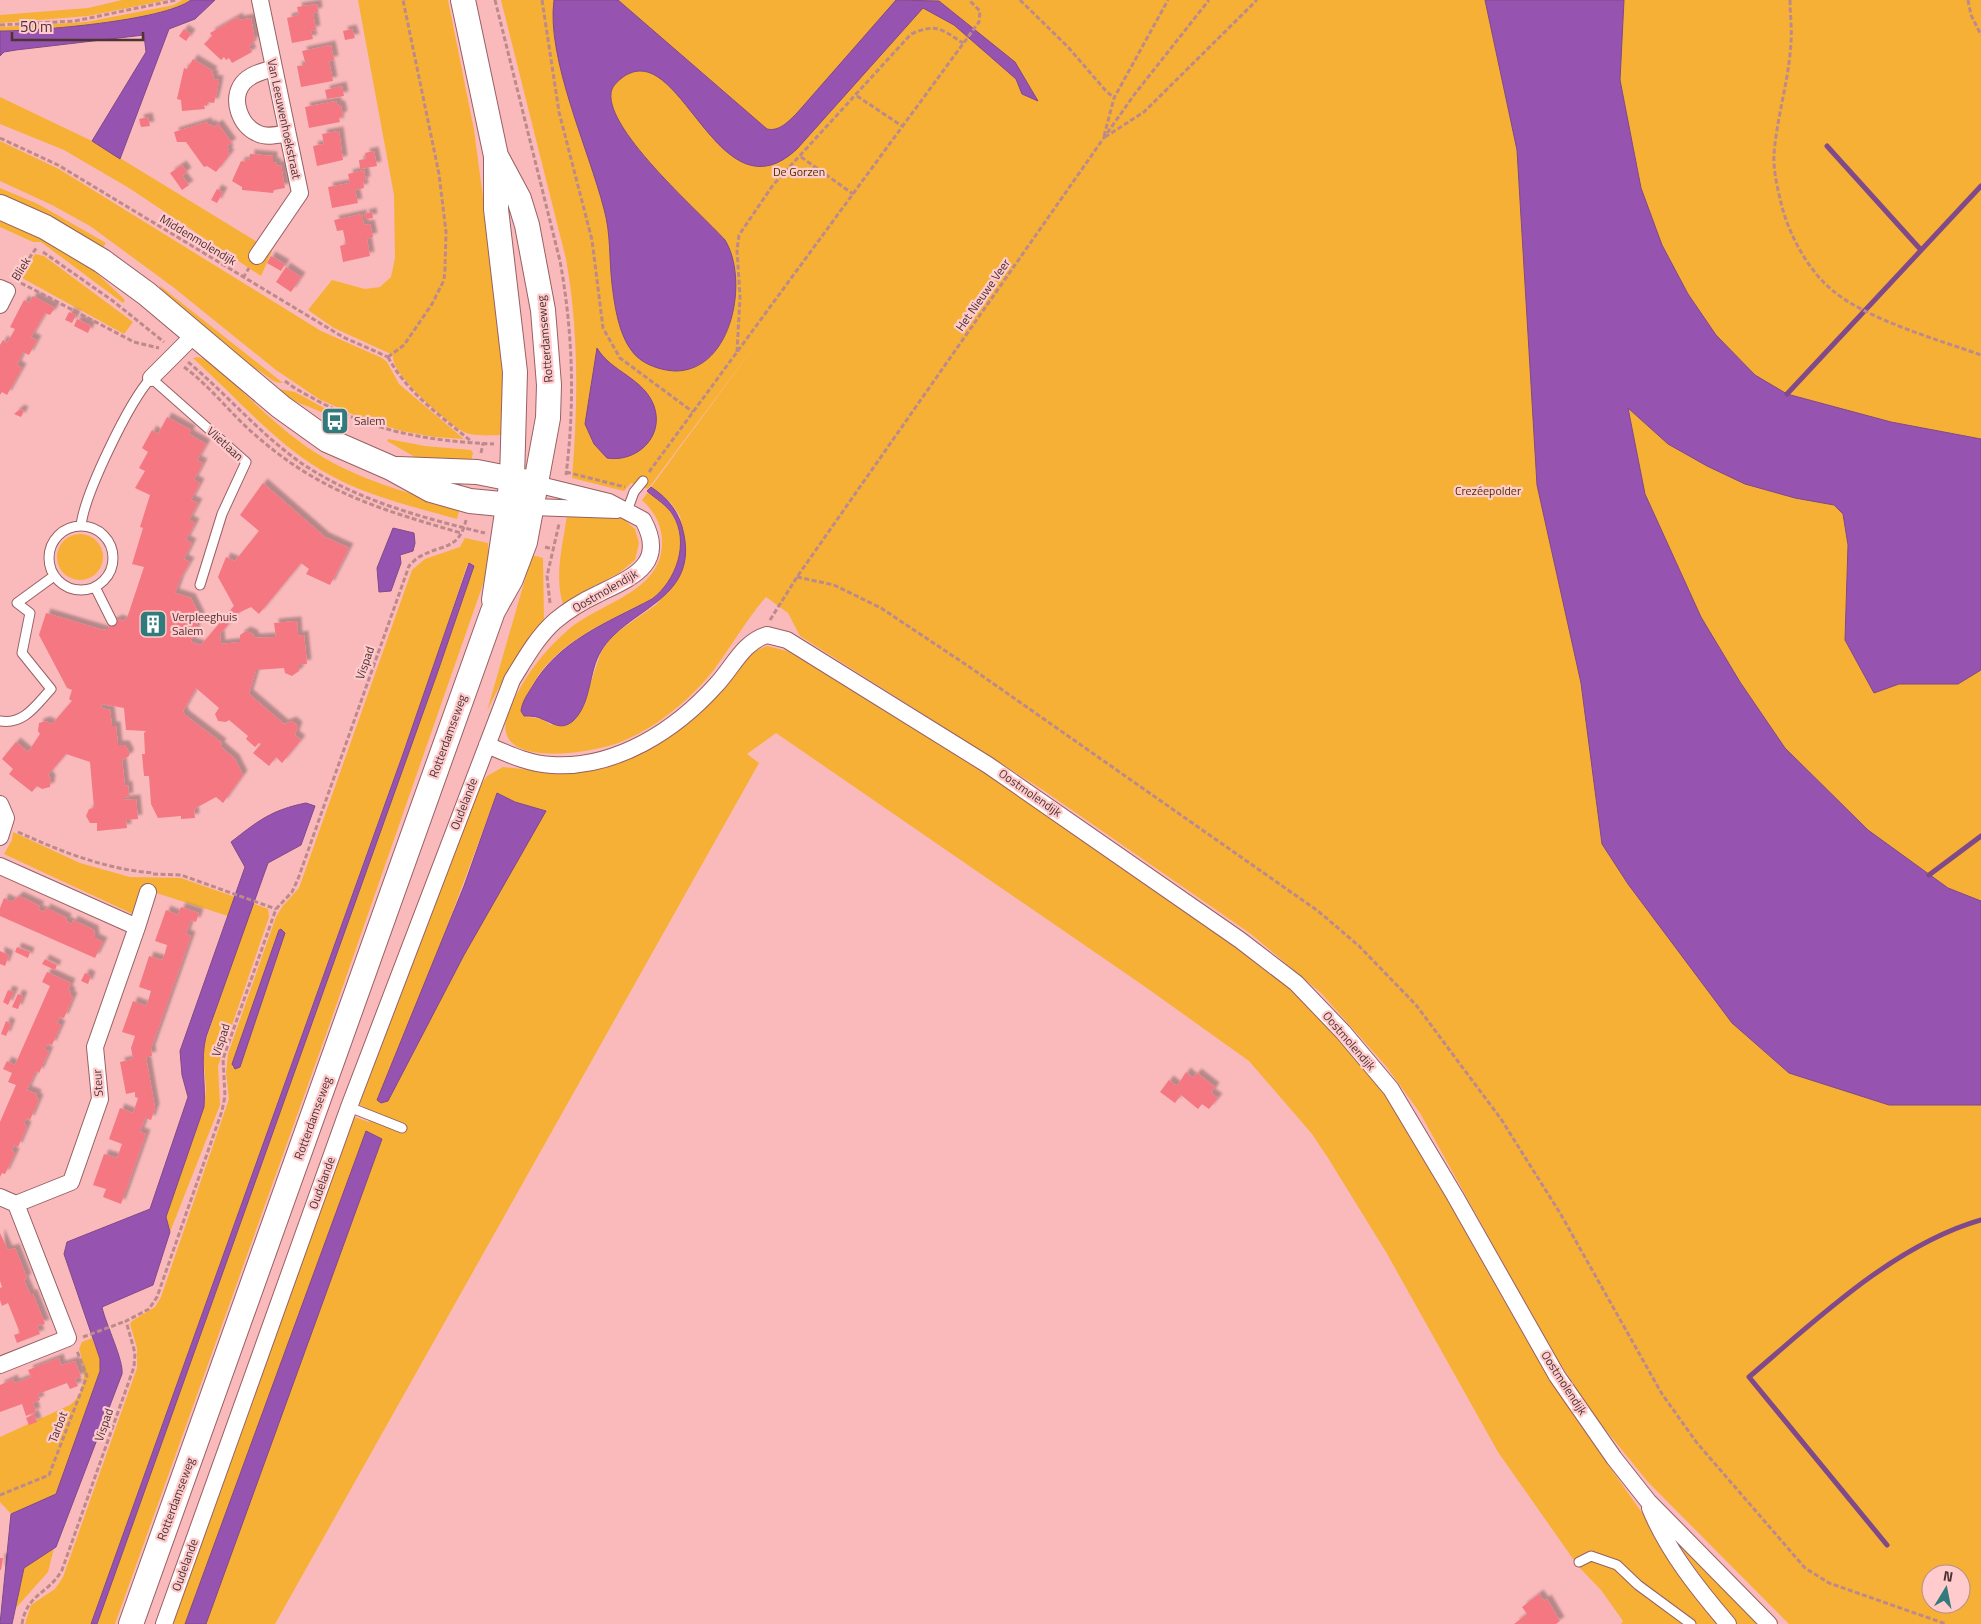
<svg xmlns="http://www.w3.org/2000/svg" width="1981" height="1624" font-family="'Titillium Web',sans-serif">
  <defs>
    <filter id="shadow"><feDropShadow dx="4.5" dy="-4.5" stdDeviation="1" flood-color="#0004"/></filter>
  </defs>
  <rect width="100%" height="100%" fill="#fababc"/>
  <path fill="#f5b035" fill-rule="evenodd" d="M122 0H167L88 16 0 23V15L88 8Z
    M182 0H191C163 21 38 31 0 31V27L86 22 174 5Z
    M358 0H448L474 130 504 355 503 435C492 435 474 437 464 432 448 424 389 373 393 355L334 328 308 310 332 280 365 289 380 287 391 277 395 258 394 195Z
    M501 0H1981V1624H1789L1648 1482 1596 1418 1550 1348 1420 1113 1386 1066 1321 993 1251 934 1043 790 800 636 788 613 766 597C746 620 731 647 713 671 698 690 678 708 658 722 646 730 631 738 618 743 587 754 482 771 510 708 523 679 543 651 568 630 600 602 665 592 662 539 661 523 653 510 642 500L648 492C657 499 667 506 673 516 690 544 676 581 652 599 608 622 559 639 533 684 526 697 521 701 523 716L542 719 551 725 582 709 601 652 613 635 657 604 682 567 685 549 680 516 671 503 651 487 759 340 648 489 631 483 624 491 572 478C578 406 579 331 566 259ZM1931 1574H1961V1604H1931Z
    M0 97 92 141 272 251 261 276 129 188 64 150 0 124Z
    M0 141 59 169 321 331 382 358 387 362 399 384 464 439 434 437 402 431 363 419 319 399 276 370 173 287 90 226 52 205 0 181Z
    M0 188 38 204 106 243 101 250 0 197Z
    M0 217 25 228 86 263 125 300 123 303 41 242H33L0 227Z
    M35 254 44 256 133 322 124 334 22 278Z
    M159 285 283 383C270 384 264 369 251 368L164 294Z
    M198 357 212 362C239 388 266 416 296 439 344 476 402 492 460 507L457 519C411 506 362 495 321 470 272 440 235 396 193 358Z
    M279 389 295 392 335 414 334 417 294 401Z
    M388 439 425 446 471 450 473 453 470 465 422 461 387 441Z
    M567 515 621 517 635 529 639 543 635 560 619 573 582 592 563 604C554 576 563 544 567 515Z
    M57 557a23 23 0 1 1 46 0a23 23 0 1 1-46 0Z
    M465 538 488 543V565L482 587 329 1026 115 1624H97L438 671 474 566 472 564 467 565 433 669 91 1624H25L31 1605 55 1589 63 1577 137 1368V1348L130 1324 132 1321 155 1307 161 1297 229 1099 226 1073 228 1054 276 917 282 907 299 888 412 570 425 559 460 547ZM279 930 285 933 240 1067H232Z
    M532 555 543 558 544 622C520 649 503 678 487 711Z
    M767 646 787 651 821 670 984 771 1226 937 1281 980 1331 1026 1393 1104 1506 1304 1574 1416 1720 1624H1621L1623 1621 1601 1590 1578 1566 1498 1452 1386 1252 1328 1158 1312 1134 1249 1061 1144 986 776 733 747 754 759 763 275 1624H206L382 1139 366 1132 185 1624H172L352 1116 369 1122 373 1112 357 1103 414 952 482 783 487 776 503 767 533 770 610 764 752 652ZM497 793 515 802 545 811 464 955 388 1101 381 1103Z
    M13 832 80 863 130 877 181 878 235 897 228 916 144 889 135 915 4 854 12 840Z
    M252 903 268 909 269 917 218 1066 220 1105 170 1232 166 1217 204 1107 206 1090 203 1049Z
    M92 1338 100 1359V1371L56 1494 11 1514 0 1502V1437L70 1405C87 1392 86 1368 79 1349L82 1342Z
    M1676 1541 1759 1624H1737L1715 1597Z
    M54 1548 48 1572 15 1609 24 1568Z"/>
  <path fill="#9653af" stroke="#80498a" d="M191 0H215L195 19 169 29 120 159 92 141 146 52 144 35 16 50 4 52 0 56V31C38 31 163 21 191 0Z
    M554 0H618L767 129C779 132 789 121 797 113L896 0 939 1 1015 62 1038 101 1022 94 1016 79 954 25 923 8 797 149C720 221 683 46 628 74 622 77 615 83 612 89 599 125 701 213 725 240 749 279 733 369 677 371 665 371 651 367 641 360 620 345 615 309 612 284 609 259 611 234 604 209 589 150 546 58 554 0Z
    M1485 0H1624L1620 80 1641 188 1662 245 1688 294 1716 335 1755 375 1787 394 1891 422 1981 439V670L1958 684H1899L1874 693 1845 640 1848 545 1843 514 1834 505 1795 498 1745 484 1707 466 1668 444 1628 408 1645 494 1701 617 1740 682 1785 748 1868 830 1948 888 1981 901V1105H1889L1789 1073 1732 1023 1628 884 1602 844 1581 683 1537 485 1517 150Z
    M597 348C611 372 644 378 654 406 665 437 636 463 607 458L594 444 585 424Z
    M651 487C669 499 680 513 684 535 697 601 627 608 601 651 588 672 592 703 573 721 561 731 553 723 542 719 537 716 529 716 524 716L521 711C522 702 527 695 532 687 559 640 607 623 652 599 676 581 690 543 673 515 667 505 656 499 647 491Z
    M393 528 414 533 415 543 413 551 400 555 401 563 391 591 379 592 377 568Z
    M469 563 474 566 438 671 97 1624H91L403 754Z
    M497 793 515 802 546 811 464 955 388 1101 381 1103 377 1100 464 886Z
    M306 803 315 806 301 845 268 863 206 1037C200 1060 206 1084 204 1107L166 1217 170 1232 153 1285 102 1307C106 1325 124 1361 122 1374L56 1547 24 1568 12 1624H0L11 1514 56 1494 100 1371V1359L64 1254 67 1242 150 1209 188 1097 182 1075 180 1051 245 867 231 842C258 821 271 810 306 803Z
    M281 929 285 933 240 1067 235 1069 232 1064 279 930Z
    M366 1131 382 1139 206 1624H185Z"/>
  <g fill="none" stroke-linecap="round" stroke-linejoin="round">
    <path stroke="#80498a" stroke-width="5" d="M1827 146 1921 250
      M1787 394 1981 186
      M1929 875 1981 836
      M1887 1545 1749 1377C1817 1319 1894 1245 1981 1220"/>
  </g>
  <path fill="#f47782" filter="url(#shadow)" d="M317 4 318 12 313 13 316 30 311 31 313 39 292 43 287 18 299 15 297 7Z
    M238 17 239 20 251 18 255 41 251 42 253 44 249 46 252 52 232 63 229 58 226 60 224 57 221 60 204 44 212 36 210 33Z
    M184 29 191 34 186 41 179 36Z
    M352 29 355 38 345 40 343 31Z
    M331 45 334 60 329 61 333 81 301 87 297 66 306 65 302 51Z
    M193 59 213 71 211 74 214 75 213 79 219 80 217 92 214 103 208 102 207 106 204 105 205 109 182 111 181 100 177 99 184 68 187 69Z
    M342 86 344 96 327 99 325 90Z
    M336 101 337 104 341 106 343 115 339 118 340 122 309 128 305 107Z
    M148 117 150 126 141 127 139 119Z
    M207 122 209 126 211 124 214 127 218 124 232 143 227 146 229 150 227 152 230 154 216 172 207 166 204 167 186 142H177L174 132Z
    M339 131 343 160 317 166 313 146 324 144 322 134Z
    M374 151 377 166 360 169 359 160 366 159 365 153Z
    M250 154 273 156V162L277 163 276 166 281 165 285 188 274 190 273 193 242 190V187L232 181 241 161 245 162 246 159 250 160Z
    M182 165 187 172 182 176 189 185 182 190 170 173Z
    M364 170 366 181H363L364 188 355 190 358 203 332 208 328 187 350 183 348 174Z
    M217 189 223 192 217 203 211 200Z
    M372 212 373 218 366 219 364 214Z
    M362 214 364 225 370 224 373 237 367 239 370 256 343 262 340 246 346 244 343 230 337 231 334 220Z
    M271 256 285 264 281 271 267 263Z
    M286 267 301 277 291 292 276 282Z
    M33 296 55 308 50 315 45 313 31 337 37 340 29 355 23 352 17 365 22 368 7 395 2 392 0 395V345L3 340 7 343 15 329 10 327 24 300 29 303Z
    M69 312 76 315 72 323 65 320Z
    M77 319 91 326 88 333 74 326Z
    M20 409 24 411 21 417 14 414Z
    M167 417 191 430 189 434 206 444 197 460 203 463 194 480 200 483 191 500 198 503 189 520 195 523 186 540 192 543 184 559 190 562 180 579 175 593 191 598 200 616 191 642 201 645 234 606 218 577 226 557 235 561 259 531 240 515 263 483 325 537 349 548 330 585 306 574 309 569 301 563 259 614 251 607 238 613 220 634 221 644 240 642V635L246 631 253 634 255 638 276 637 274 623 297 621 298 636 304 635 307 664 299 665V671L292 676 285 673 284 668 256 670 249 694 284 724 292 721 298 726 295 735 301 740 287 757 282 763 276 757 269 766 253 753 261 744 259 743 255 747 246 739 248 736 229 720 226 722 218 721 215 714 219 708 196 688 183 711 185 715 222 743 220 746 235 759 243 775 223 803 216 797 194 809 195 818 181 819V816L158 818 151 804 149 776H144L142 754H145L144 733 146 731 126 730 124 708 102 704 101 708 110 710 112 726H116L118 745H125L129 752V756L122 760 125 786 128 785 129 797 124 798V800L136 799 138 819 126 820 127 828 97 831V823H90L86 816 89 809 94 808 90 762 66 754 48 775 51 779 50 787 42 789 37 786 32 792 9 774 13 769 2 759 16 742 28 752 40 734 38 731 39 723 46 721 52 724 72 701 69 699 72 690 67 688 39 635 46 613 103 630 108 629 110 623 118 619 123 621 127 618 144 567 132 564 143 528 140 527 150 495 135 488 145 471 139 468 148 452 142 448 152 430 158 434Z
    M19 896 40 906 38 909 44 912 46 908 67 918 66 921 72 924 73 920 94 930 95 938 103 942 95 958 0 916V908L4 898 12 902Z
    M181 907 199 913 196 922 191 920 186 934 191 936 151 1049 152 1056 146 1057 155 1108 151 1120 145 1118 140 1132 146 1134 121 1204 103 1197 106 1189 93 1185 104 1154 117 1158 122 1144 109 1139 120 1108 133 1113 138 1098 135 1097V1092L126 1094 120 1062 133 1059 131 1048 135 1036 122 1032 133 1001 146 1006 149 998 151 991 139 987 149 956 162 960 165 953 167 945 155 941 166 910 178 915Z
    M17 947 30 952 28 958 15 952Z
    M0 951 9 955 5 966 0 964Z
    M45 959 57 965 55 970 42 964Z
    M47 972 71 983 68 990 71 992 70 995 73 997 64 1018 60 1017 57 1023 61 1025 52 1045 48 1044 46 1047 45 1050 49 1051 39 1073 36 1071 27 1090 37 1094 36 1097 39 1099 30 1120 27 1118 25 1121 24 1124 27 1126 18 1147 14 1145 12 1151 15 1153 5 1174 2 1173 0 1177V1122L16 1085 8 1082 12 1073 3 1069 7 1061 15 1065 50 986 42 982Z
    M85 973 91 976 88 984 81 981Z
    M8 990 14 992 8 1005 3 1002Z
    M18 994 23 996 18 1009 12 1007Z
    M6 1021 11 1024 6 1036 1 1034Z
    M1186 1072 1193 1078 1197 1073 1215 1087 1211 1093 1218 1098 1209 1109 1202 1104 1198 1109 1181 1095 1175 1103 1160 1092 1169 1080 1177 1086Z
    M0 1233 8 1250 15 1248 27 1278 24 1280 30 1294H33L45 1324 37 1326 40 1334 17 1343 14 1335 20 1333 8 1303 2 1306 0 1300V1288L2 1287 0 1281Z
    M59 1358 61 1365 75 1361 81 1377 75 1379 78 1386 70 1389 67 1383 38 1394 40 1400 33 1403 36 1412 26 1416 22 1404 0 1412V1385L13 1379 15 1383 31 1377 28 1370Z
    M34 1414 37 1422 29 1425 26 1418Z
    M0 1558H3L1 1570H0Z
    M1539 1594 1544 1601 1547 1599 1560 1621 1556 1624H1514L1527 1614 1522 1607Z"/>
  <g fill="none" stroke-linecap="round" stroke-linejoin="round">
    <g stroke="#986063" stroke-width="11">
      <path id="lane" d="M627 511 634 492 643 481
        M81 526C84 495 129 402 151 378L246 462 222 514 200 585
        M49 558a32 32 0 1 1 64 0a32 32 0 1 1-64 0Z
        M95 587 112 621
        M0 721C24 725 36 705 51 689L22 653 30 613 17 603 54 576
        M349 1107 402 1128
        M1579 1562 1591 1556 1617 1565 1638 1585 1691 1624"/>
    </g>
    <g stroke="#986063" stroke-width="18">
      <path id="street" d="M274 68C264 71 250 74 243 83 230 99 240 125 257 133 266 138 277 135 287 133
        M257 256 300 193 260 0
        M0 288 7 291 0 305
        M151 378 195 334
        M532 507 617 510
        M487 745C508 754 529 764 552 765 616 769 676 730 717 684 733 667 743 642 767 635L787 640 988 765 1240 940 1296 983 1343 1032 1391 1089 1455 1196 1557 1376 1614 1458 1648 1501 1769 1624
        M0 804 6 818 0 837
        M0 866 137 927 95 1047 100 1099 71 1182 16 1204 0 1197
        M137 927 148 892
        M0 1365 68 1338 16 1204
        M1650 1508C1667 1550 1698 1589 1728 1624
        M164 1624 349 1107 512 680C525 659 537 637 555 621 567 611 583 601 598 594 630 578 668 565 643 520L609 502 536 484"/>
    </g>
    <g stroke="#986063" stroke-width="26">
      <path id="secondary" d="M463 0 496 156V209L515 372 512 479 494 600
        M0 207 45 227 102 261 147 294 281 407 327 440 391 468 431 490 470 501 532 507
        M398 469 477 472 528 482
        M131 1624 493 611 511 579 525 542 548 418 549 385 543 310 527 225 519 199 496 156"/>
    </g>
    <path stroke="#bd8a8c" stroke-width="3" stroke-dasharray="5 2.5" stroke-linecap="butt" d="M495 0 560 261C573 332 575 403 566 475
      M542 0 559 112 592 240 603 328 620 358 693 412
      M1020 0 1068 47 1106 91 1114 98
      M1790 0C1790 14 1792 28 1791 42 1789 80 1777 116 1774 154 1773 171 1778 190 1782 207 1790 236 1808 270 1832 290 1868 320 1936 339 1981 355
      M1968 0 1971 15 1981 35
      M0 25 75 21 176 0
      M857 96 902 126
      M1104 136 1114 98 1168 0
      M1105 137 1144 112 1257 0
      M0 138 58 165 343 337 388 357
      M801 157 853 194
      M43 252 113 301 164 342
      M16 277 37 247
      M243 278 249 268
      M21 283 134 342 159 348
      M737 352 740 297 737 250 739 235 773 185 911 34C937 23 941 29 963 43
      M388 357 404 345 432 304 444 280 445 268 446 232 439 174 403 0
      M388 357C407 393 441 416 472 442
      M188 362C223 391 253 426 289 454 344 497 419 517 485 533
      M184 367C210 386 229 412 253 433 319 492 379 509 461 533
      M285 381C295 389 307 395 318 401 376 432 428 441 494 444
      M481 453 483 443
      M566 472 625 487
      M649 472 979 22 980 11 969 0
      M545 547 553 549
      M797 577 834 585 881 608 971 668 1318 911 1359 946 1416 1005 1501 1119 1560 1213 1662 1394 1697 1443 1805 1568 1829 1583 1946 1624
      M550 603 547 576 559 524
      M770 620 797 577 1103 139 1134 95 1209 0
      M18 832C62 852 105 869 153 873
      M153 874 181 875 276 909
      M83 1337 126 1321
      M0 1495 49 1475 87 1376 77 1351
      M22 1624C27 1593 48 1595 62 1570L134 1367 135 1353 126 1321 149 1309 157 1297 222 1111 225 1096 223 1059 276 909 292 892 298 879 409 566C412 563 416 558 421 556 443 544 459 550 466 520"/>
    <use href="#lane" stroke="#fff" stroke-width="9"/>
    <use href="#street" stroke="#fff" stroke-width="16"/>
    <use href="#secondary" stroke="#fff" stroke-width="24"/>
  </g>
  <defs>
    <g id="bus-square" transform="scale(1.4375)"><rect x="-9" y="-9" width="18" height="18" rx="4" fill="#327b7c" stroke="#ffcbcc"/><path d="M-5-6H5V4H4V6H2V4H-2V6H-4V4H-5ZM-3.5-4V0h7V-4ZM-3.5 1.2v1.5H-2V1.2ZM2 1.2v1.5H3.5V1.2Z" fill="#fff"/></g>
    <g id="building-square" transform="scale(1.4375)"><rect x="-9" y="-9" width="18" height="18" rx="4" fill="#327b7c" stroke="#ffcbcc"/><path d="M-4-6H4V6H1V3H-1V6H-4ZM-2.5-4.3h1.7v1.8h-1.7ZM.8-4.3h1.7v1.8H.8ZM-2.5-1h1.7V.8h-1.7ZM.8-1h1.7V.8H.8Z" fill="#fff"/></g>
  </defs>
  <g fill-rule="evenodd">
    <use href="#bus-square" x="335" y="421"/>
    <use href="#building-square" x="153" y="624"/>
  </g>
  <g text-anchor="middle" stroke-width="4.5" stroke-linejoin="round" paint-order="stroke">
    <g font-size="12" fill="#4d3334" stroke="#ffcbcc">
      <text transform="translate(284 119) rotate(78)" y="4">Van Leeuwenhoekstraat</text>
      <text transform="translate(198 240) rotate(31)" y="4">Middenmolendijk</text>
      <text transform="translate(21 269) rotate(-58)" y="4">Bliek</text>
      <text transform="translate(983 295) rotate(-55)" y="4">Het Nieuwe Veer</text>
      <text transform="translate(545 339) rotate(-95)" y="4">Rotterdamseweg</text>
      <text transform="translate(225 444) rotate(42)" y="4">Vlietlaan</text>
      <text transform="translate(605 591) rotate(-30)" y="4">Oostmolendijk</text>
      <text transform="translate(365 663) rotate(-71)" y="4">Vispad</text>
      <text transform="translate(448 736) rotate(-70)" y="4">Rotterdamseweg</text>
      <text transform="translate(1030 793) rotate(35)" y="4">Oostmolendijk</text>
      <text transform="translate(464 804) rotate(-69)" y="4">Oudelande</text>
      <text transform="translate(221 1040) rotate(-72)" y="4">Vispad</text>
      <text transform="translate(1349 1041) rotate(49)" y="4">Oostmolendijk</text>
      <text transform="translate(98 1083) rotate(-94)" y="4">Steur</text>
      <text transform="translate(313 1118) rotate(-70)" y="4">Rotterdamseweg</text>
      <text transform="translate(322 1183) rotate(-70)" y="4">Oudelande</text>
      <text transform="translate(1564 1383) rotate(57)" y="4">Oostmolendijk</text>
      <text transform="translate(104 1425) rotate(-71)" y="4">Vispad</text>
      <text transform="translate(58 1427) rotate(-69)" y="4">Tarbot</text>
      <text transform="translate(176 1499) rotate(-70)" y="4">Rotterdamseweg</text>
      <text transform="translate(185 1565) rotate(-70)" y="4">Oudelande</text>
    </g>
    <g font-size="12" fill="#4e3300" stroke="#ffcbcc">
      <text x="799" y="176">De Gorzen</text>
      <text x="1488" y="495">Crezéepolder</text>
    </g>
    <g font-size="12" fill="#4d3334" stroke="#ffcbcc" text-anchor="start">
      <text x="354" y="425">Salem</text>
      <text x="172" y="621">Verpleeghuis<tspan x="172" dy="14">Salem</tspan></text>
    </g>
  </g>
  <g transform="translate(1946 1589) rotate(10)"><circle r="24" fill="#ffcbcc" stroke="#b88e8f"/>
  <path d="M0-4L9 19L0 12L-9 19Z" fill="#327b7c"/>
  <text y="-8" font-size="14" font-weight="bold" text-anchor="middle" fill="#4d3334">N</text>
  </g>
  <path d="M12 32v8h131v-8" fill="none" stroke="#4d3334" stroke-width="2.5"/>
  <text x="20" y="32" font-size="15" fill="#4d3334" stroke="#ffcbcc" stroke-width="4" paint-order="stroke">50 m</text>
</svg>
